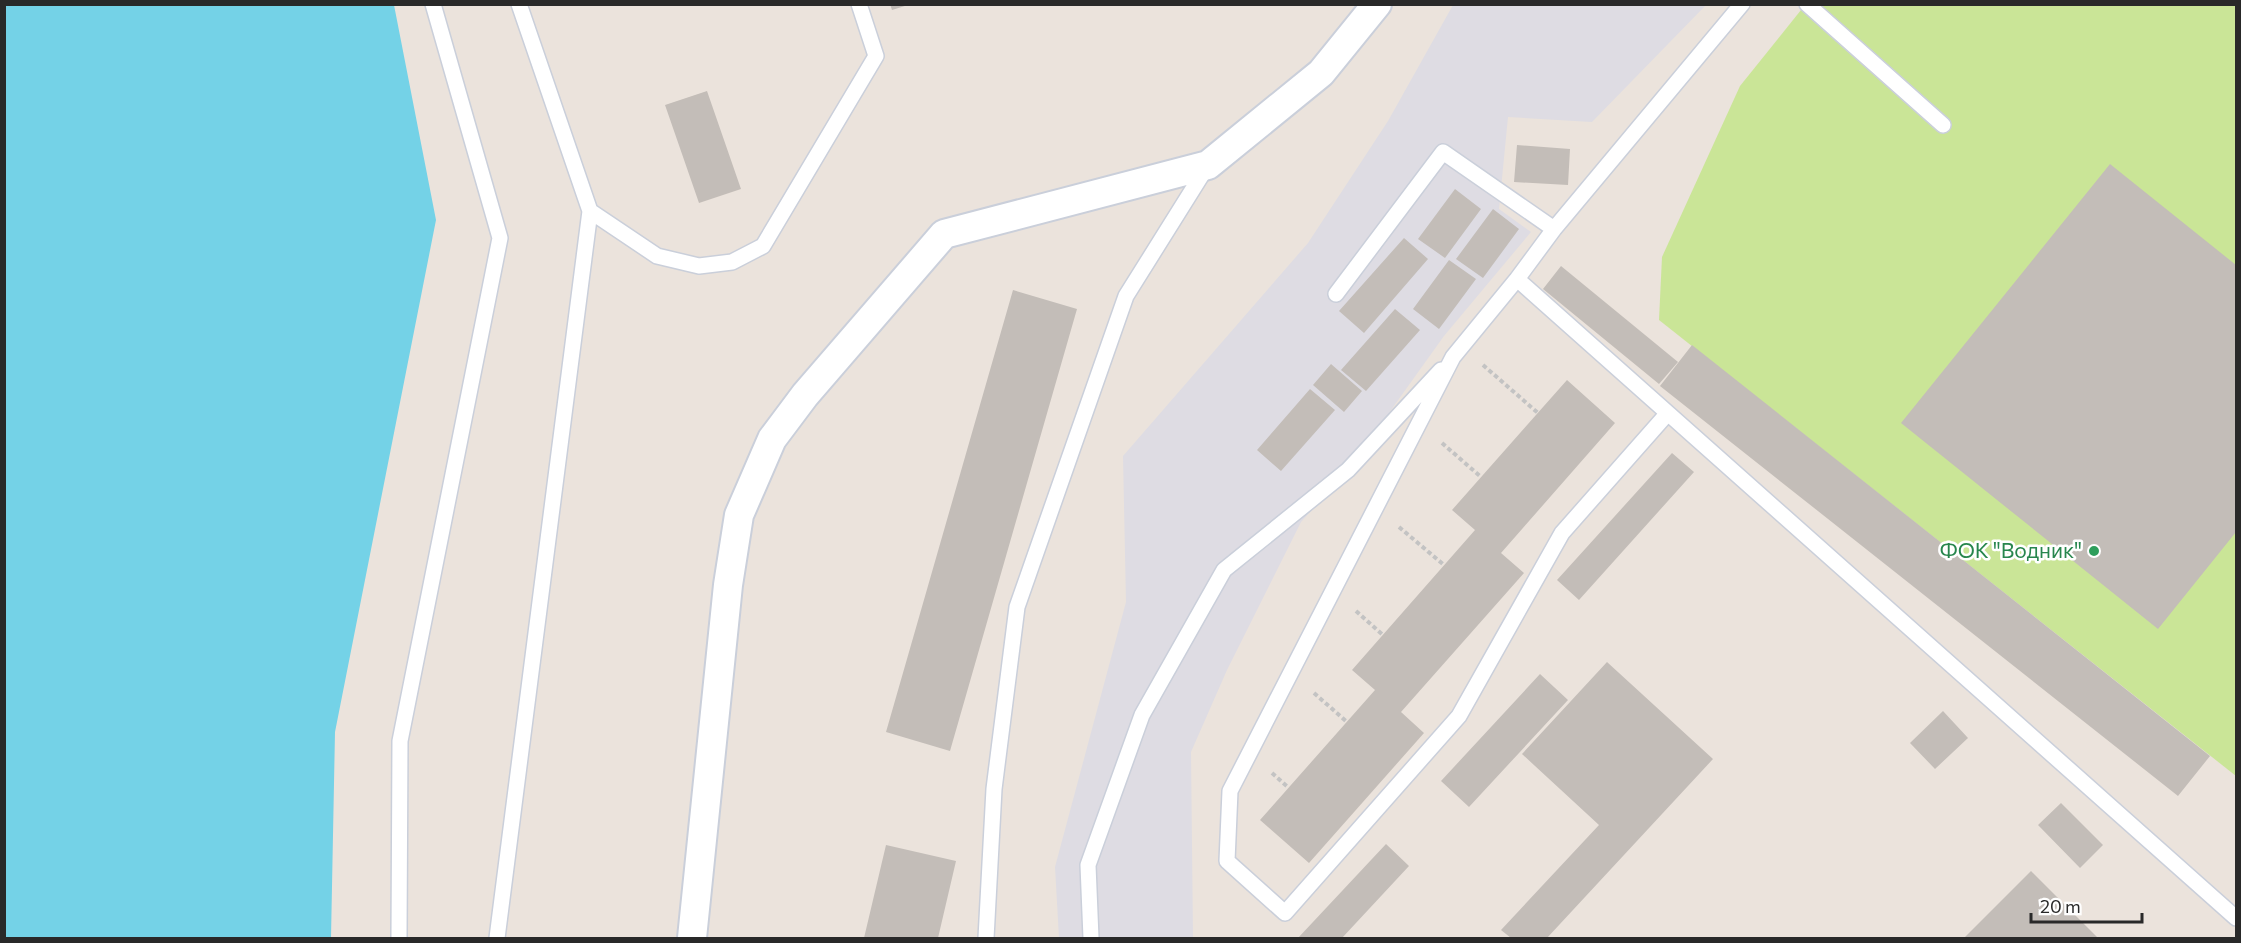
<svg xmlns="http://www.w3.org/2000/svg" width="2241" height="943" font-family="Commissioner,sans-serif">
  <rect width="100%" height="100%" fill="#ebe3dc"/>
  <path fill="#dedce3" d="M1453 5H1706L1592 122 1508 117 1499 209 1531 232 1444 336 1348 470 1301 522 1227 670 1191 752 1193 938H1059L1055 867 1126 602 1123 456 1308 243 1388 121Z"/>
  <path fill="#cae597" d="M1805 5H2236V776L1659 320 1662 257 1740 86Z"/>
  <path fill="#74d2e7" d="M5 4 394 5 436 220 335 732 331 938H5Z"/>
  <path fill="#c3bdb8" d="M890 4H908V5L892 10Z
    M707 91 741 189 699 203 665 105Z
    M1517 145 1570 149 1568 185 1514 182Z
    M2110 164 2236 265V532L2158 629 1901 423Z
    M1455 189 1481 209 1445 258 1418 239Z
    M1493 209 1519 229 1483 278 1456 259Z
    M1404 238 1428 259 1364 333 1339 311Z
    M1449 260 1476 279 1439 329 1413 309Z
    M1561 266 1678 362 1659 384 1543 289Z
    M1013 290 1077 309 950 751 886 732Z
    M1395 309 1420 330 1366 391 1341 370Z
    M1692 345 2210 756 2178 796 1660 386Z
    M1331 364 1362 391 1344 412 1313 385Z
    M1567 380 1615 423 1501 553 1524 573 1401 712 1424 733 1309 863 1260 820 1375 690 1352 670 1475 530 1452 510Z
    M1310 389 1335 410 1281 471 1257 450Z
    M1672 453 1694 472 1579 600 1557 580Z
    M1607 662 1713 759 1547 938H1511L1501 930 1599 825 1522 754Z
    M1540 674 1568 700 1469 807 1441 781Z
    M1943 711 1968 738 1935 769 1910 743Z
    M2061 803 2103 845 2080 868 2038 825Z
    M1386 844 1409 866 1342 938H1298Z
    M886 845 956 861 938 938H864Z
    M2031 871 2098 938H1964Z"/>
  <g fill="none" stroke-linecap="round" stroke-linejoin="round">
    <g stroke="#cacfda" stroke-width="18">
      <path id="lane" d="M1807 4 1943 125
        M590 211 657 256 699 266 732 262 763 246 876 56 859 4
        M1517 279 2236 918
        M1336 294 1443 152 1554 229
        M1667 414 1562 533 1459 716 1285 913 1227 861 1230 791 1453 357 1517 279 1554 229 1742 4
        M399 938 400 741 500 238 433 4
        M497 938 590 211 519 4
        M986 938 994 789 1017 607 1126 296 1208 165
        M1091 938 1088 865 1142 715 1224 570 1348 470 1441 370"/>
    </g>
    <g stroke="#cacfda" stroke-width="32">
      <path id="street" d="M692 938 728 585 739 515 772 439 805 395 944 234 1208 165 1321 73 1377 4"/>
    </g>
    <path stroke="#c3c3c3" stroke-width="4" stroke-dasharray="4.5 3" stroke-linecap="butt" d="M1483 365 1538 413
      M1442 443 1481 477
      M1399 527 1444 565
      M1356 611 1383 635
      M1314 693 1347 722
      M1272 773 1289 788"/>
    <use href="#lane" stroke="#fff" stroke-width="15"/>
    <use href="#street" stroke="#fff" stroke-width="28"/>
  </g>
  <circle fill="#2e9e5b" stroke="#fff" stroke-width="2" cx="2094" cy="551" r="6"/>
  <g text-anchor="middle" stroke-width="5" stroke-linejoin="round" paint-order="stroke">
    <g font-size="21" fill="#27864d" stroke="#fff" text-anchor="end">
      <text x="2082" y="558">ФОК "Водник"</text>
    </g>
  </g>
  <rect width="2241" height="943" fill="none" stroke="#292929" stroke-width="12"/>
  <path d="M2031 913v9h111v-9" fill="none" stroke="#292929" stroke-width="3"/>
  <text x="2040" y="913" font-size="18" fill="#292929" stroke="#ffffff" stroke-width="4.5" paint-order="stroke">20 m</text>
</svg>
